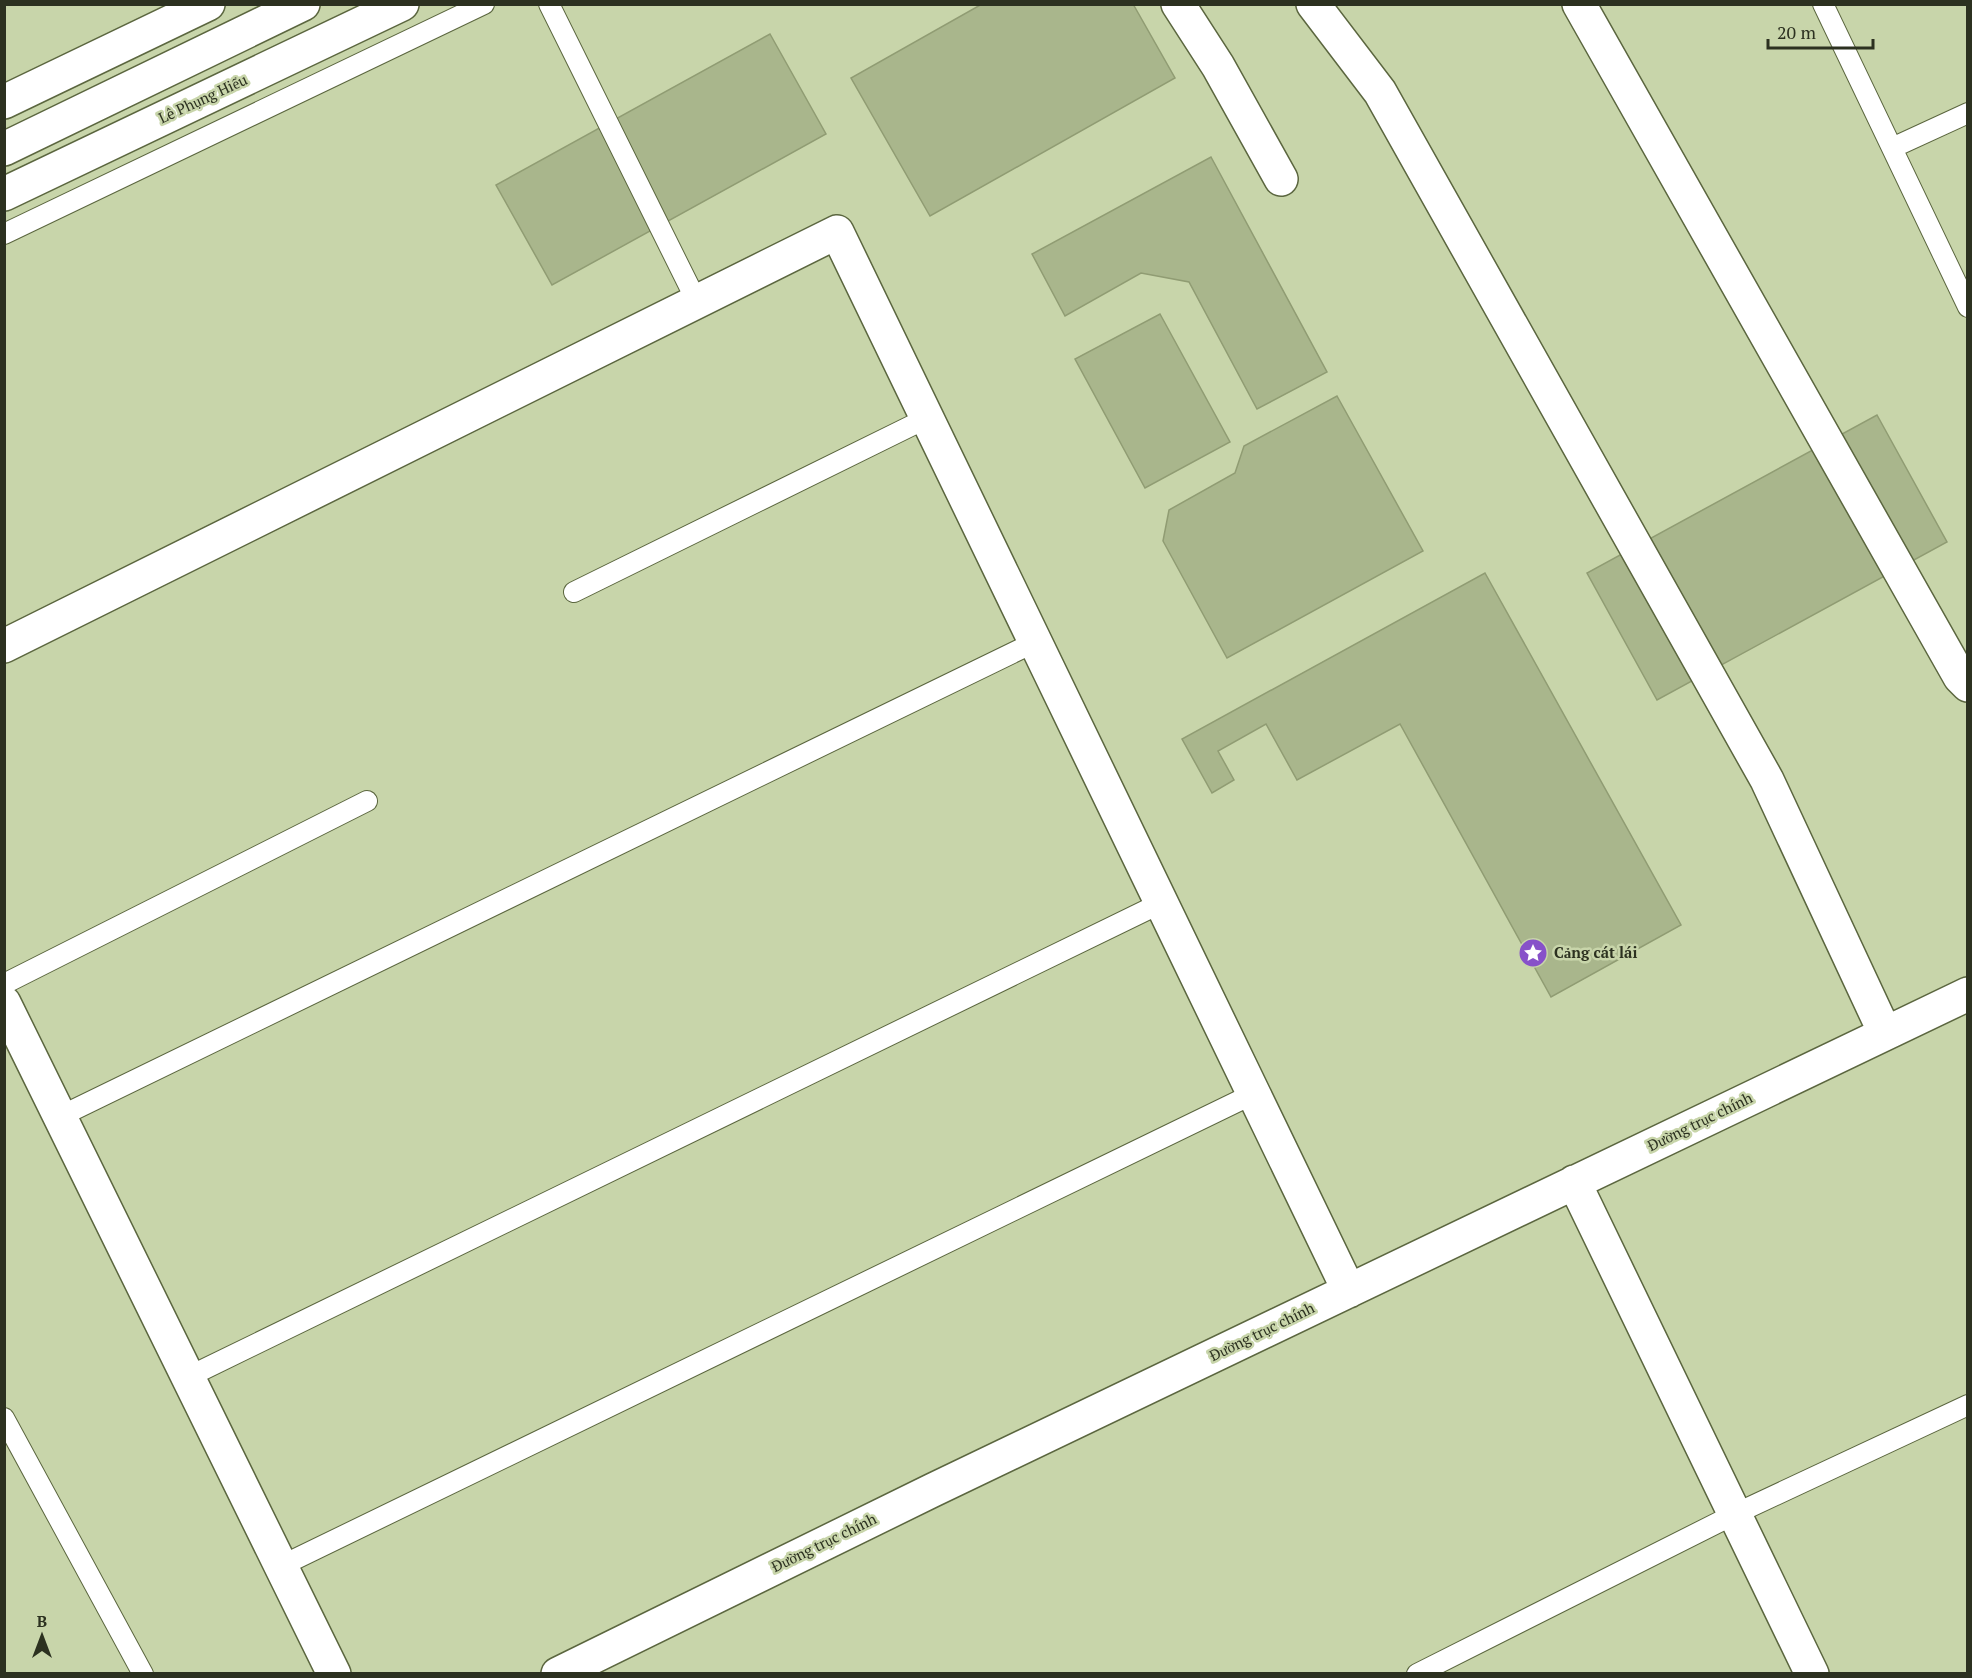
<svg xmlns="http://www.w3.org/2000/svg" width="1972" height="1678" font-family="'PT Serif',serif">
  <rect width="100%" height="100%" fill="#c8d5aa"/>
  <path fill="#a9b68c" stroke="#909c73" stroke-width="1.5" d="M982 4H1133L1175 78 930 216 851 78Z
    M770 34 826 134 552 285 496 185Z
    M1211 157 1327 372 1257 409 1189 282 1141 273 1065 316 1032 254Z
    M1160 314 1230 442 1145 488 1075 359Z
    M1337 396 1423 551 1227 658 1163 541 1169 510 1235 473 1244 446Z
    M1877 415 1947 542 1657 700 1587 573Z
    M1485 573 1681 925 1551 997 1400 724 1297 780 1266 724 1218 751 1234 780 1212 793 1182 739Z"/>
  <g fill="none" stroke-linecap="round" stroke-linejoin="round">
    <g stroke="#5b663f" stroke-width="22">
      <path id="lane" d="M549 4 697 302
        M1823 4 1968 307
        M1892 148 1968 113
        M4 234 484 4
        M574 592 927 418
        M4 984 367 801
        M61 1116 1035 642
        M188 1377 1161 903
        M4 1418 143 1674
        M281 1566 1253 1094
        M1417 1674 1735 1514 1968 1405"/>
    </g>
    <g stroke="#5b663f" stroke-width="36">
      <path id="street" d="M1178 4 1218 66 1281 179
        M1313 4 1380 92 1767 780 1885 1033
        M1579 4 1960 677 1968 685
        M4 102 208 4
        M4 149 303 4
        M4 194 402 4
        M4 646 837 232 1349 1291
        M4 1003 334 1674
        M1574 1182 1812 1674
        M558 1674 933 1490 1968 994"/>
    </g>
    <use href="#lane" stroke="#fff" stroke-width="20"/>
    <use href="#street" stroke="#fff" stroke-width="33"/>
  </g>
  <defs>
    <g id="sight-disc" transform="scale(1.5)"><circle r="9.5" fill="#8751c9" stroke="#c8d5aa"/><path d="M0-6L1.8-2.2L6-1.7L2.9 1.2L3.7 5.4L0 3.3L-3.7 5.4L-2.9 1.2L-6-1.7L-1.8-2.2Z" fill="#fff"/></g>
  </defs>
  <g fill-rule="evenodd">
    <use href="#sight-disc" x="1533" y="953"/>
  </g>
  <g text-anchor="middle" stroke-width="5" stroke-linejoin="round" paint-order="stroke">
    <g font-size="15" fill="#2c3120" stroke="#c8d5aa">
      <text transform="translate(203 99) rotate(-25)" y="5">Lê Phụng Hiểu</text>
      <text transform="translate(1700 1122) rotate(-26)" y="5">Đường trục chính</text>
      <text transform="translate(1262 1332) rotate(-26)" y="5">Đường trục chính</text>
      <text transform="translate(824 1543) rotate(-26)" y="5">Đường trục chính</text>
    </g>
    <g font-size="15" font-weight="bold" fill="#2c3120" stroke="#c8d5aa" text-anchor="start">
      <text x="1554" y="958">Cảng cát lái</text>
    </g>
  </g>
  <rect width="1972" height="1678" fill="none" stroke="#2c3120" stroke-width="12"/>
  <g transform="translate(42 1636)" stroke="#c8d5aa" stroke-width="4.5" paint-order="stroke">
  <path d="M0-4.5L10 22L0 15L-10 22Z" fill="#2c3120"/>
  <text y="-9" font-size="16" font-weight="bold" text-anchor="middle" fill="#2c3120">B</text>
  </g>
  <path d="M1768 39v9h105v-9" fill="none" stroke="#2c3120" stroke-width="3"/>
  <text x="1777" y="39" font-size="18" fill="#2c3120" stroke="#c8d5aa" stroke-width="4.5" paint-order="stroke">20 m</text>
</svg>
